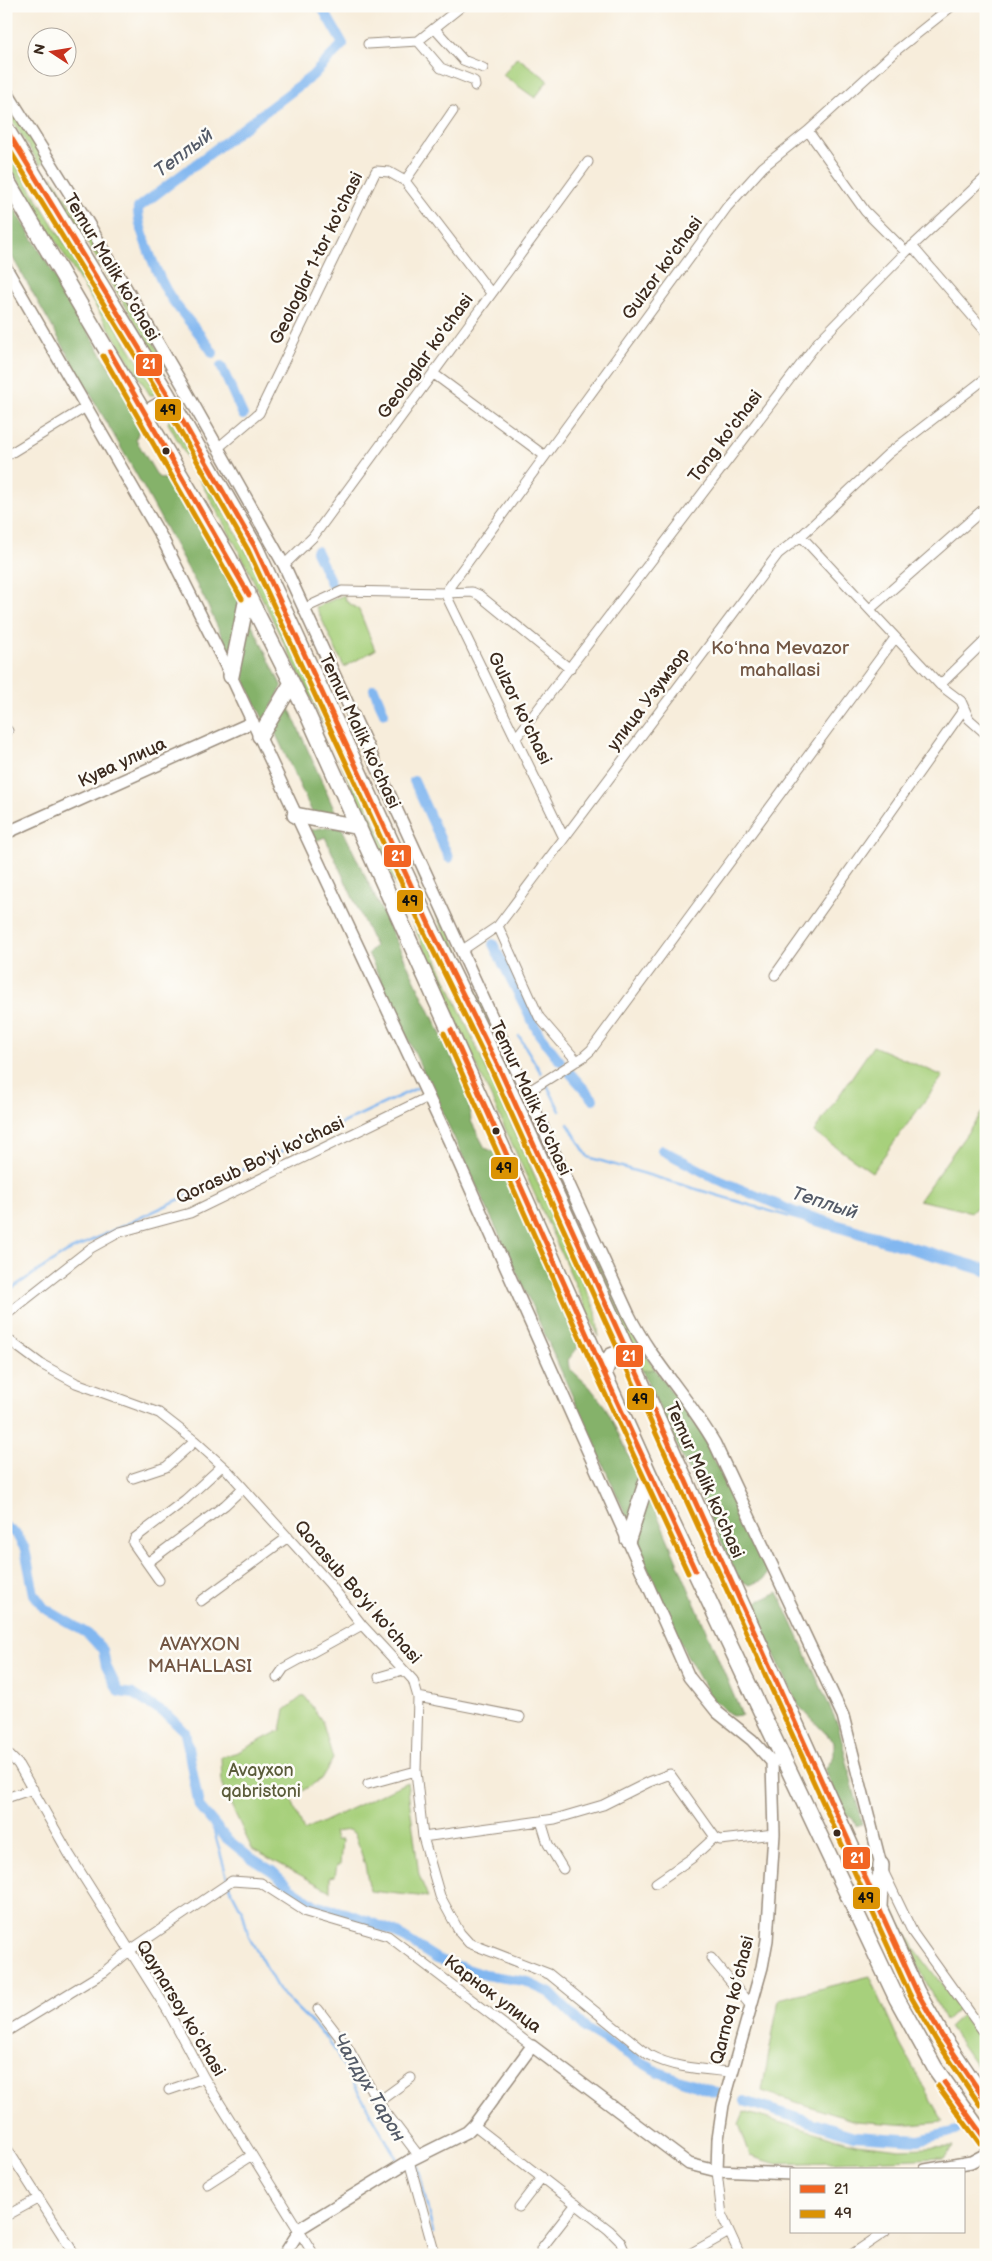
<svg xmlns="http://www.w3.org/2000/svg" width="992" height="2261" font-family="'Balsamiq Sans',sans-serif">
  <rect width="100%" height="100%" fill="#fdfcf7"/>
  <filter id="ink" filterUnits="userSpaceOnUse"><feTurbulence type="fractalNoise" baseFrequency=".02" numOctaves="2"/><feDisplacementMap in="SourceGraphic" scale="10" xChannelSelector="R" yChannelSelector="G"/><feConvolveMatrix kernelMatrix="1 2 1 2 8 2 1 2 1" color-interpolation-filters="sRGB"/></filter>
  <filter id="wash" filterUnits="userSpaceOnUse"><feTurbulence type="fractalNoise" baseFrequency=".0096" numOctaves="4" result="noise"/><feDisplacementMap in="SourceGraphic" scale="20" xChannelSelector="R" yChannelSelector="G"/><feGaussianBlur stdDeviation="1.12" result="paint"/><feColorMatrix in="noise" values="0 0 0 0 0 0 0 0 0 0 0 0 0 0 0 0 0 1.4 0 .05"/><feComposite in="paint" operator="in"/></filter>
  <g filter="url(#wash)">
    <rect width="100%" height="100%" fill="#f7eddb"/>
    <path fill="#a7d07b" stroke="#717d4c" d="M517 57 548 80 535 98 503 75Z
      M6 97 45 161 40 165 6 111Z
      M6 149 156 391 154 395H150L6 160Z
      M52 176 167 365 162 367 52 184Z
      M170 419 244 546 321 704 596 1311 599 1337 314 704 238 549 168 423Z
      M344 595 346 601 359 610 375 650 344 667 316 607Z
      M410 845 508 1060 499 1056 406 847Z
      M873 1046 943 1076 872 1172 814 1132Z
      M507 1072 515 1076 574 1205 572 1214Z
      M986 1107V1197L972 1212 919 1200Z
      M580 1218 634 1337 655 1369 642 1371 578 1227Z
      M304 1695 322 1721 333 1759 321 1779 291 1798 304 1831 407 1782 419 1875 428 1897 370 1891 365 1865 355 1834 349 1830 334 1832 336 1840H342L340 1865H337L335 1876 330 1877V1891L252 1849 222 1786 221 1757 238 1752 281 1730 285 1710Z
      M884 1895 916 1950 959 2008 945 2021 910 1949 905 1950 887 1910Z
      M870 1976 900 2044 943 2122 910 2125 855 2121 762 2091 779 1999Z
      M962 2015 986 2048V2080L949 2027Z
      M744 2112 856 2144 900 2149 953 2147 944 2158 777 2164 750 2156 739 2124Z"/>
    <path fill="#85b26b" stroke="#606e44" d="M6 194 139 417 140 426 136 440 158 477 180 484 242 603 230 654 205 600 144 488 6 246Z
      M249 618 282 687 264 721 238 666Z
      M287 703 337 816 313 814 272 726Z
      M326 827 342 828 468 1091 471 1121 485 1148 497 1153 583 1341 568 1360 569 1368 589 1386 606 1408 639 1477 629 1522 518 1275 368 953 375 946 325 837 315 841 311 830Z
      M655 1369 701 1432 768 1573 763 1580 750 1585 739 1580 642 1371Z
      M649 1495 742 1715 732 1716 711 1698 684 1650 633 1536Z
      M778 1592 838 1725 862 1824 856 1826 853 1819 845 1814 825 1770 834 1756V1742L798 1705 751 1605Z"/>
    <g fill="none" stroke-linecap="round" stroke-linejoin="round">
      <path stroke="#82b7f0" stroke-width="2.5" d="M519 1036 541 1073
        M547 1085 560 1111
        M568 1124 588 1157 986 1275
        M6 1292 67 1252 417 1088
        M211 1820 230 1888 243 1913 249 1937 279 1991 328 2039 397 2159
        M418 2166 433 2233"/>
      <path stroke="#82b7f0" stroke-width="10" d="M213 353C200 332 184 317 171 298 159 280 137 228 138 208L312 76 343 44 321 6
        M221 366 243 415
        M316 551 332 585
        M374 689 384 713
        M414 781 449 858
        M493 944 539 1034 560 1061
        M570 1073 593 1099
        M662 1150 719 1180 795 1212 986 1269
        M6 1527 17 1535 25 1549 34 1594 44 1608 88 1634 103 1650 106 1666 119 1692 133 1694 167 1715 185 1732 199 1806 226 1838 248 1856 272 1871 290 1888 315 1905 352 1915 395 1932 437 1959 485 1975 524 1981 550 1993 586 2029 658 2072 716 2092
        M744 2101 854 2136 919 2140 956 2131"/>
    </g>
  </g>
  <g filter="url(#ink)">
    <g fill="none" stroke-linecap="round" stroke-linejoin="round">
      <g stroke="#998c7c" stroke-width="11">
        <path id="minor" d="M462 6 418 41 441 68 474 81 475 86
          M435 29 463 60 483 68
          M368 44 418 41
          M808 131 865 211 906 252
          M405 181 453 111
          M912 246 986 332
          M434 374 545 456
          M219 447 259 413 376 171 389 172 405 181 491 293
          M6 456 86 407
          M801 536 940 685 961 701 969 719 986 734
          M284 565 313 537 588 162
          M305 608 342 591 445 593 727 207 763 167 808 131 898 49 952 6
          M870 609 986 507
          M940 685 986 640
          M6 729 8 731
          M516 738 818 342 906 252 986 177
          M564 838 445 593 472 592 479 595 570 669
          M498 926 539 1017 577 1061
          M461 951 498 926 778 554 801 536 888 454 986 378
          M775 975 964 709
          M526 1093 583 1057 591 1050 895 638
          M6 1315 91 1248 120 1232 190 1213 428 1097
          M6 1338 41 1364 76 1383 159 1413 195 1441 228 1471 329 1583 362 1625 413 1680 418 1697 416 1771 423 1837 440 1896 460 1933 469 1943 549 1974 649 2055C675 2069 703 2069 732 2072
          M133 1478 166 1467 195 1441
          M147 1563 133 1543 135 1538 185 1500 222 1466
          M159 1580 147 1563 225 1505 243 1488
          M201 1601 288 1537
          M379 1677 403 1670
          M277 1678 284 1668 362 1625
          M418 1697 520 1717
          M6 1752 18 1764 69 1854 168 2011 204 2078 314 2255
          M368 1784 416 1771
          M6 1798 33 1789
          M541 1821 548 1844 563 1869
          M423 1837 555 1819 603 1805 649 1782 670 1774 715 1837 720 1840 774 1834
          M884 1873 913 1933 986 2035
          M656 1883 692 1858 715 1837
          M711 1958 751 2006
          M318 2009 348 2048 378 2102 419 2156
          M6 2032 104 1972 129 1951 232 1881 261 1883 306 1912 388 1936 532 2046
          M169 2090 204 2078
          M378 2102 411 2078
          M474 2125 609 2230 620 2241 626 2255
          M6 2147 75 2255
          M409 2161 435 2255
          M717 2171 722 2216 740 2255
          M207 2184 252 2155
          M519 2207 542 2177
          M6 2216 39 2198
          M541 2249 576 2204
          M688 2255 729 2232
          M851 2255 885 2232"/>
      </g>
      <g stroke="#998c7c" stroke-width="14">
        <path id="tertiary" d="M6 91 85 218 182 384 284 565 629 1315C652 1362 689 1398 715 1444L843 1716 881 1865
          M6 268 163 540 231 676 451 1145 689 1677 717 1712 752 1740 772 1762
          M6 833 253 722
          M925 2170 971 2162 986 2154
          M717 2171 718 2139 723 2105 762 1967 767 1940 774 1834 772 1762 778 1759
          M284 2255 302 2227 409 2161 467 2132 474 2125 532 2046 689 2164 717 2171 791 2174"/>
      </g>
      <g stroke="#998c7c" stroke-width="18">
        <path id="trunk" d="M6 129 167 394 255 547 433 933 499 1068 917 1992 942 2036 986 2101
          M6 179 229 558 307 713 649 1474 897 1999 935 2068 986 2140
          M146 413 170 399
          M231 676 248 593
          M260 736 292 683
          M295 815 359 827
          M604 1373 611 1356 619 1353 628 1356
          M628 1539 649 1474
          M879 1907 881 1865"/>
      </g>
      <use href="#minor" stroke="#fff" stroke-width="9"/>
      <use href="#tertiary" stroke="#fff" stroke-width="11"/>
      <use href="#trunk" stroke="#fff" stroke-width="15"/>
      <g stroke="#fdfcf7" stroke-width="9">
        <path id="bus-1" d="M6 129 167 394 255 547 433 933 499 1068 917 1992 942 2036 986 2101
          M110 352 249 595
          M451 1030 604 1373 695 1570
          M944 2082 986 2140"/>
      </g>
      <g stroke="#fdfcf7" stroke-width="9">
        <path id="bus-2" d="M6 144 161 398 248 550 426 936 492 1071 910 1995 936 2040 980 2105
          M103 356 242 599
          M444 1033 597 1376 688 1573
          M938 2086 980 2144"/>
      </g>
      <use href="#bus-1" stroke="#f26522" stroke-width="5"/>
      <use href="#bus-2" stroke="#db9304" stroke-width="5"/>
    </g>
  </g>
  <g fill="#3b2a1e" stroke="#fdfcf7" stroke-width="2">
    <circle cx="166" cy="451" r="4.5"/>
    <circle cx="496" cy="1131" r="4.5"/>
    <circle cx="837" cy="1833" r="4.5"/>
  </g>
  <g text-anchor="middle" stroke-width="5" stroke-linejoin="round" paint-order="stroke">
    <g font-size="18" fill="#3b2a1e" stroke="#fdfcf7">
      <text transform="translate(316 258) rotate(-64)" y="6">Geologlar 1-tor ko'chasi</text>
      <text transform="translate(112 267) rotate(59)" y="6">Temur Malik ko'chasi</text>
      <text transform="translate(662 268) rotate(-54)" y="6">Gulzor ko'chasi</text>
      <text transform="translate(425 356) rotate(-54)" y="6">Geologlar ko'chasi</text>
      <text transform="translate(725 436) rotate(-53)" y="6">Tong ko'chasi</text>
      <text transform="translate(648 699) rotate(-53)" y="6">улица Узумзор</text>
      <text transform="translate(520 708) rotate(64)" y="6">Gulzor ko'chasi</text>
      <text transform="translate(360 731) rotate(65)" y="6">Temur Malik ko'chasi</text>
      <text transform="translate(122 762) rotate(-25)" y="6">Кува улица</text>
      <text transform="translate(531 1098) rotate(65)" y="6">Temur Malik ko'chasi</text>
      <text transform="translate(260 1160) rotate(-25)" y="6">Qorasub Bo'yi ko'chasi</text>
      <text transform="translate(705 1480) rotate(66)" y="6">Temur Malik ko'chasi</text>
      <text transform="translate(358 1592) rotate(49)" y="6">Qorasub Bo'yi ko'chasi</text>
      <text transform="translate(493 1994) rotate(37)" y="6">Карнок улица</text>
      <text transform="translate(732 2000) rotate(-76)" y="6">Qarnoq koʻchasi</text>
      <text transform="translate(181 2008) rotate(59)" y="6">Qaynarsoy koʻchasi</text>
    </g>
    <g font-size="18" fill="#5b5c3a" stroke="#fdfcf7">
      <text x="261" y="1776">Avayxon<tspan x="261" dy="21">qabristoni</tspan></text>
    </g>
    <g font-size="19" font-style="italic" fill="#545b68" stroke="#fdfcf7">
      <text transform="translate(183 152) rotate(-37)" y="7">Теплый</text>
      <text transform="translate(825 1202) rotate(18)" y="7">Теплый</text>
      <text transform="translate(370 2087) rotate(59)" y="7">Чалдух Тарон</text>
    </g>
    <g font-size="19" fill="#725643" stroke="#fdfcf7">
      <text x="780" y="654">Koʻhna Mevazor<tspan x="780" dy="22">mahallasi</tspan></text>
      <text x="200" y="1650">AVAYXON<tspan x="200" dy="22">MAHALLASI</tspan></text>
    </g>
  </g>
  <g stroke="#fdfcf7" stroke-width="2">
    <rect x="135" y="353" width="28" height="24" rx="5" fill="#f26522"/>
    <rect x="154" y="398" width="28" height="24" rx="5" fill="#db9304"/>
    <rect x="383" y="844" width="29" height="24" rx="5" fill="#f26522"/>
    <rect x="396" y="889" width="28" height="24" rx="5" fill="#db9304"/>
    <rect x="490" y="1156" width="29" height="24" rx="5" fill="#db9304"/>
    <rect x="615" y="1344" width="29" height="24" rx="5" fill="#f26522"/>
    <rect x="626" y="1387" width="29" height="24" rx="5" fill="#db9304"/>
    <rect x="842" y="1846" width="29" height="24" rx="5" fill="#f26522"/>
    <rect x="852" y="1886" width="29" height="24" rx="5" fill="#db9304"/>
  </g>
  <g font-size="14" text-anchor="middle" font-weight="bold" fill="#fff">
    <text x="149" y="369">21</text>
    <text x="398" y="861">21</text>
    <text x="629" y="1361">21</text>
    <text x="857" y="1863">21</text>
  </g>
  <g font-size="14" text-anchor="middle" font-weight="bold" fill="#111">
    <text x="168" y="415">49</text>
    <text x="410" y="906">49</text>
    <text x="504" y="1173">49</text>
    <text x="640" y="1404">49</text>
    <text x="866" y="1903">49</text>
  </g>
  <rect width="992" height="2261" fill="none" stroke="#fdfcf7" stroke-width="25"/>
  <rect x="790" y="2168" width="175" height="65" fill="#fdfcf7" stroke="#afa8a0"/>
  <rect x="800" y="2185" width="25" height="8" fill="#f26522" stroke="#afa8a0"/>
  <text x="834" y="2194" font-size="15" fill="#3b2a1e">21</text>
  <rect x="800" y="2210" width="25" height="8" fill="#db9304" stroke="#afa8a0"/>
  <text x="834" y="2218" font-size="15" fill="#3b2a1e">49</text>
  <g transform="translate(52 52) rotate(282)"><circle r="24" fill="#fdfcf7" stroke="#afa8a0"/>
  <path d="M0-4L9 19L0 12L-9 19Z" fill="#c8321e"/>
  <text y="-8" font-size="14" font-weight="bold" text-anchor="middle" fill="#3b2a1e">N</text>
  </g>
</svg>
